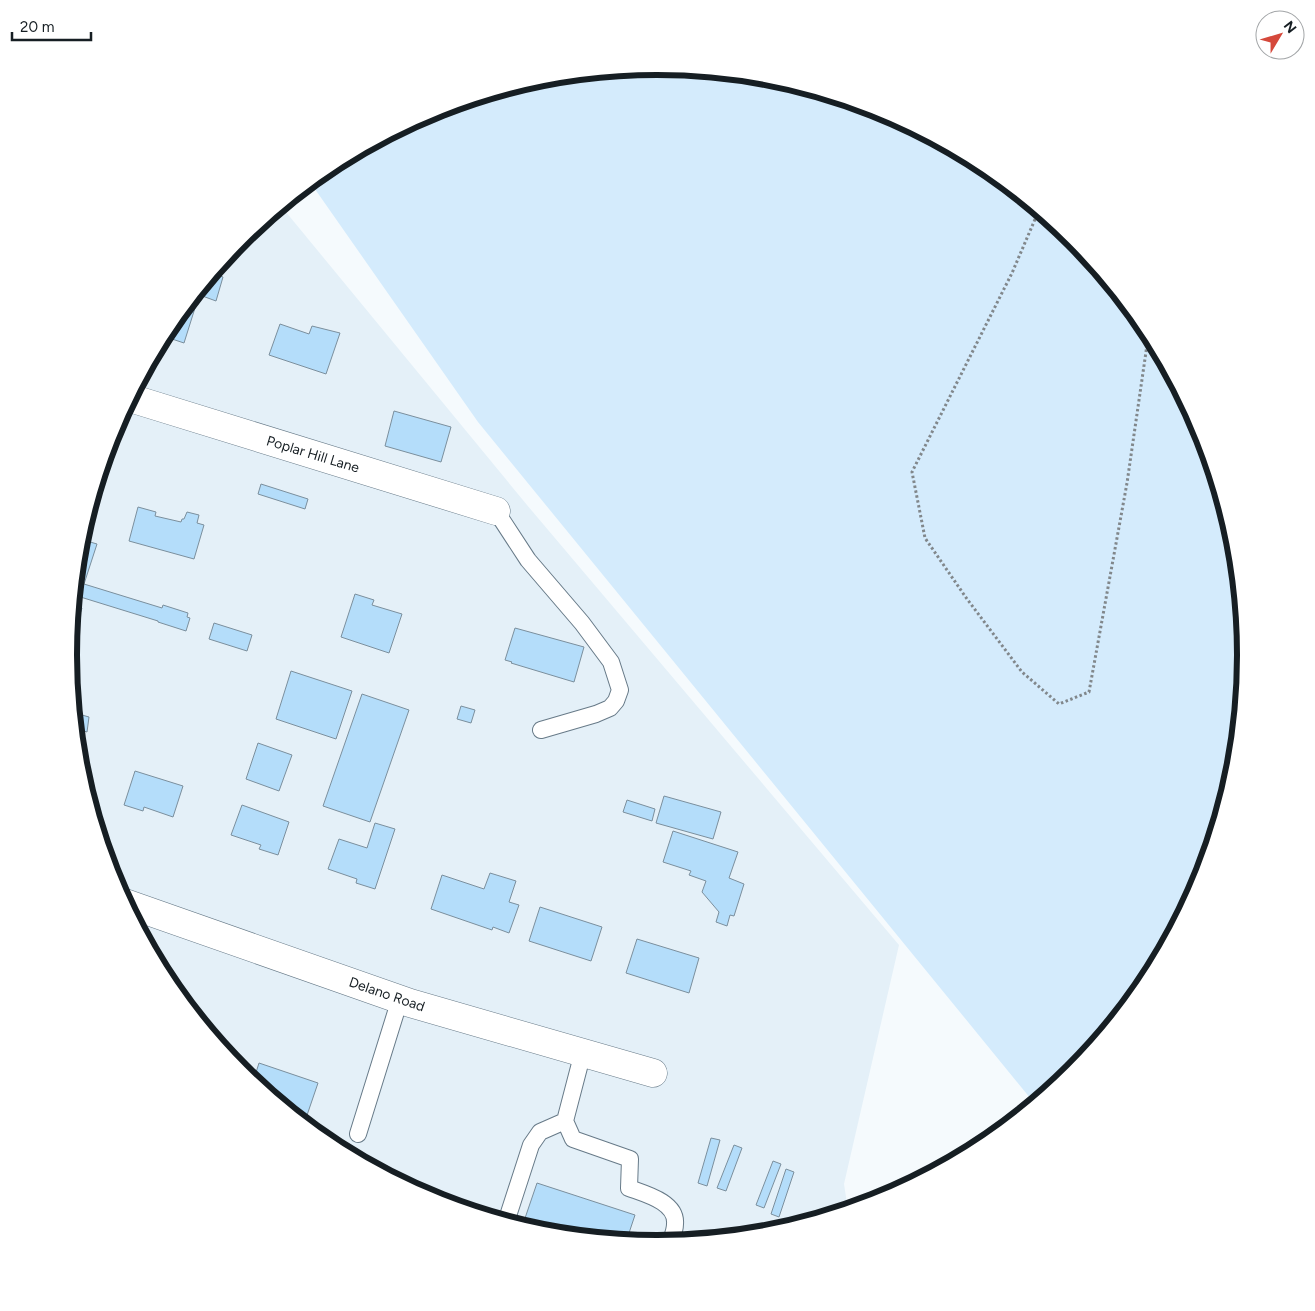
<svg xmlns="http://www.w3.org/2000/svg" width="1315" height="1311" font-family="Figtree,sans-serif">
  <rect width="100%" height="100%" fill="#f5fafd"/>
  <path fill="#e4f0f8" d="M281 206 527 505 899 945 844 1184 848 1210 772 1233 657 1245 542 1233 432 1200 330 1145 241 1072 167 983 113 881 80 770 68 655 80 540 113 430 168 328 241 239Z"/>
  <path fill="#d4ebfc" d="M658 66 773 78 883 111 985 166 1074 239 1112 285 1148 328 1202 430 1235 541 1247 655 1235 771 1202 881 1147 983 1074 1072 1035 1104 478 422 310 182 330 165 432 111 543 78Z"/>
  <path fill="#b4ddfa" stroke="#7b8f9d" d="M212 273 223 277 216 301 197 294 198 291Z
    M198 291 193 308H195L184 343 163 336 168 328Z
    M280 324 309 334 312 326 340 333 326 374 269 355Z
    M394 411 451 427 441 462 385 446Z
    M261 484 308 499 305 509 258 494Z
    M138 507 156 512 155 516 181 522 182 519H184L187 512 199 515 197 523 204 525 194 559 129 541Z
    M80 539 97 544 84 584 162 608 163 605 188 613 187 617 190 618 186 631 158 622V621L74 595Z
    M355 594 374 600 372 605 402 614 389 653 341 637Z
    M73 606 82 608 69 647Z
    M214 623 252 635 247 651 209 639Z
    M515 628 584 647 574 682 511 663 512 662 505 660Z
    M291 671 352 691 336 739 276 719Z
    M362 694 409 710 370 822 323 806Z
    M461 706 475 710 471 723 457 719Z
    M75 713 89 717 87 732 75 728Z
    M258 743 292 755 279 791 246 779Z
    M135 771 183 786 173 817 144 807 143 811 124 805Z
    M664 796 721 812 713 839 656 823Z
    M627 800 655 809 652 821 623 812Z
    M242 805 289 822 278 855 259 849 261 845 231 835Z
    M375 823 395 829 375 889 356 883 357 879 328 869 339 839 367 848Z
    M673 831 738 852 729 878 744 884 734 916 730 915 727 926 716 922 719 912 702 892 706 881 689 875 691 871 663 862Z
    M490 873 516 881 509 902 519 905 509 933 493 927 492 930 431 909 442 875 484 889Z
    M540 907 602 927 591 961 529 941Z
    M637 939 699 958 689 993 626 973Z
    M259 1063 318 1083 304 1124 253 1082Z
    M711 1138 720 1140 707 1186 698 1183Z
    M734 1145 742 1148 726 1191 717 1188Z
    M773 1161 781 1164 764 1208 756 1205Z
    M786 1169 794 1172 779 1217 771 1214Z
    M537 1183 635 1215 626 1242 542 1233 522 1227Z"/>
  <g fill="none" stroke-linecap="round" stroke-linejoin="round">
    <g stroke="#677a88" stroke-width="18">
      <path id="service" d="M496 511 528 560 582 623 611 662 620 690 616 701 610 708 596 714 541 730
        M583 1052 565 1121 573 1139 630 1159 629 1188C645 1194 677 1202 675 1224 675 1231 672 1237 670 1243
        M358 1134 400 999
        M506 1222 531 1145 540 1132 565 1121"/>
    </g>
    <g stroke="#677a88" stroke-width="29">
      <path id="minor" d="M130 398 496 511
        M125 903 410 1003 653 1073"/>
    </g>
    <path stroke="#81878b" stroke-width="3" stroke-dasharray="2.5 2.5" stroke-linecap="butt" d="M1039 210 1012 273 912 472 925 538 967 599 1022 672 1059 704 1089 692 1127 483 1149 331"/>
    <use href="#service" stroke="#fff" stroke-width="16"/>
    <use href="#minor" stroke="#fff" stroke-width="28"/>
  </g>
  <g text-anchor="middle" stroke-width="4" stroke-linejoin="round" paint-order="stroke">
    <g font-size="14" fill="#161e23" stroke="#fff">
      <text transform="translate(313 454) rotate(17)" y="5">Poplar Hill Lane</text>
      <text transform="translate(387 994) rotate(19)" y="5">Delano Road</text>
    </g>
  </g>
  <path d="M0 0H1315V1311H0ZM77 655a580 580 0 1 1 1160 0a580 580 0 1 1-1160 0Z" fill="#fff" fill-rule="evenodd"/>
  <path fill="none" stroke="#161e23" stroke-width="6" d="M77 655a580 580 0 1 1 1160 0a580 580 0 1 1-1160 0Z"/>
  <g transform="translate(1280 35) rotate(52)"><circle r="24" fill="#ffffff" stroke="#a2a5a7"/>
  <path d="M0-4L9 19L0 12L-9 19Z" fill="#d5483b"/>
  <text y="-8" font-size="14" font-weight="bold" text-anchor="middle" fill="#161e23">N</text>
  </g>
  <path d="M12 32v8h79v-8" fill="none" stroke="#161e23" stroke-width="2.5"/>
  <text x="20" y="32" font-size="15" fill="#161e23" stroke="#ffffff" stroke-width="4" paint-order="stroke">20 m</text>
</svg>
